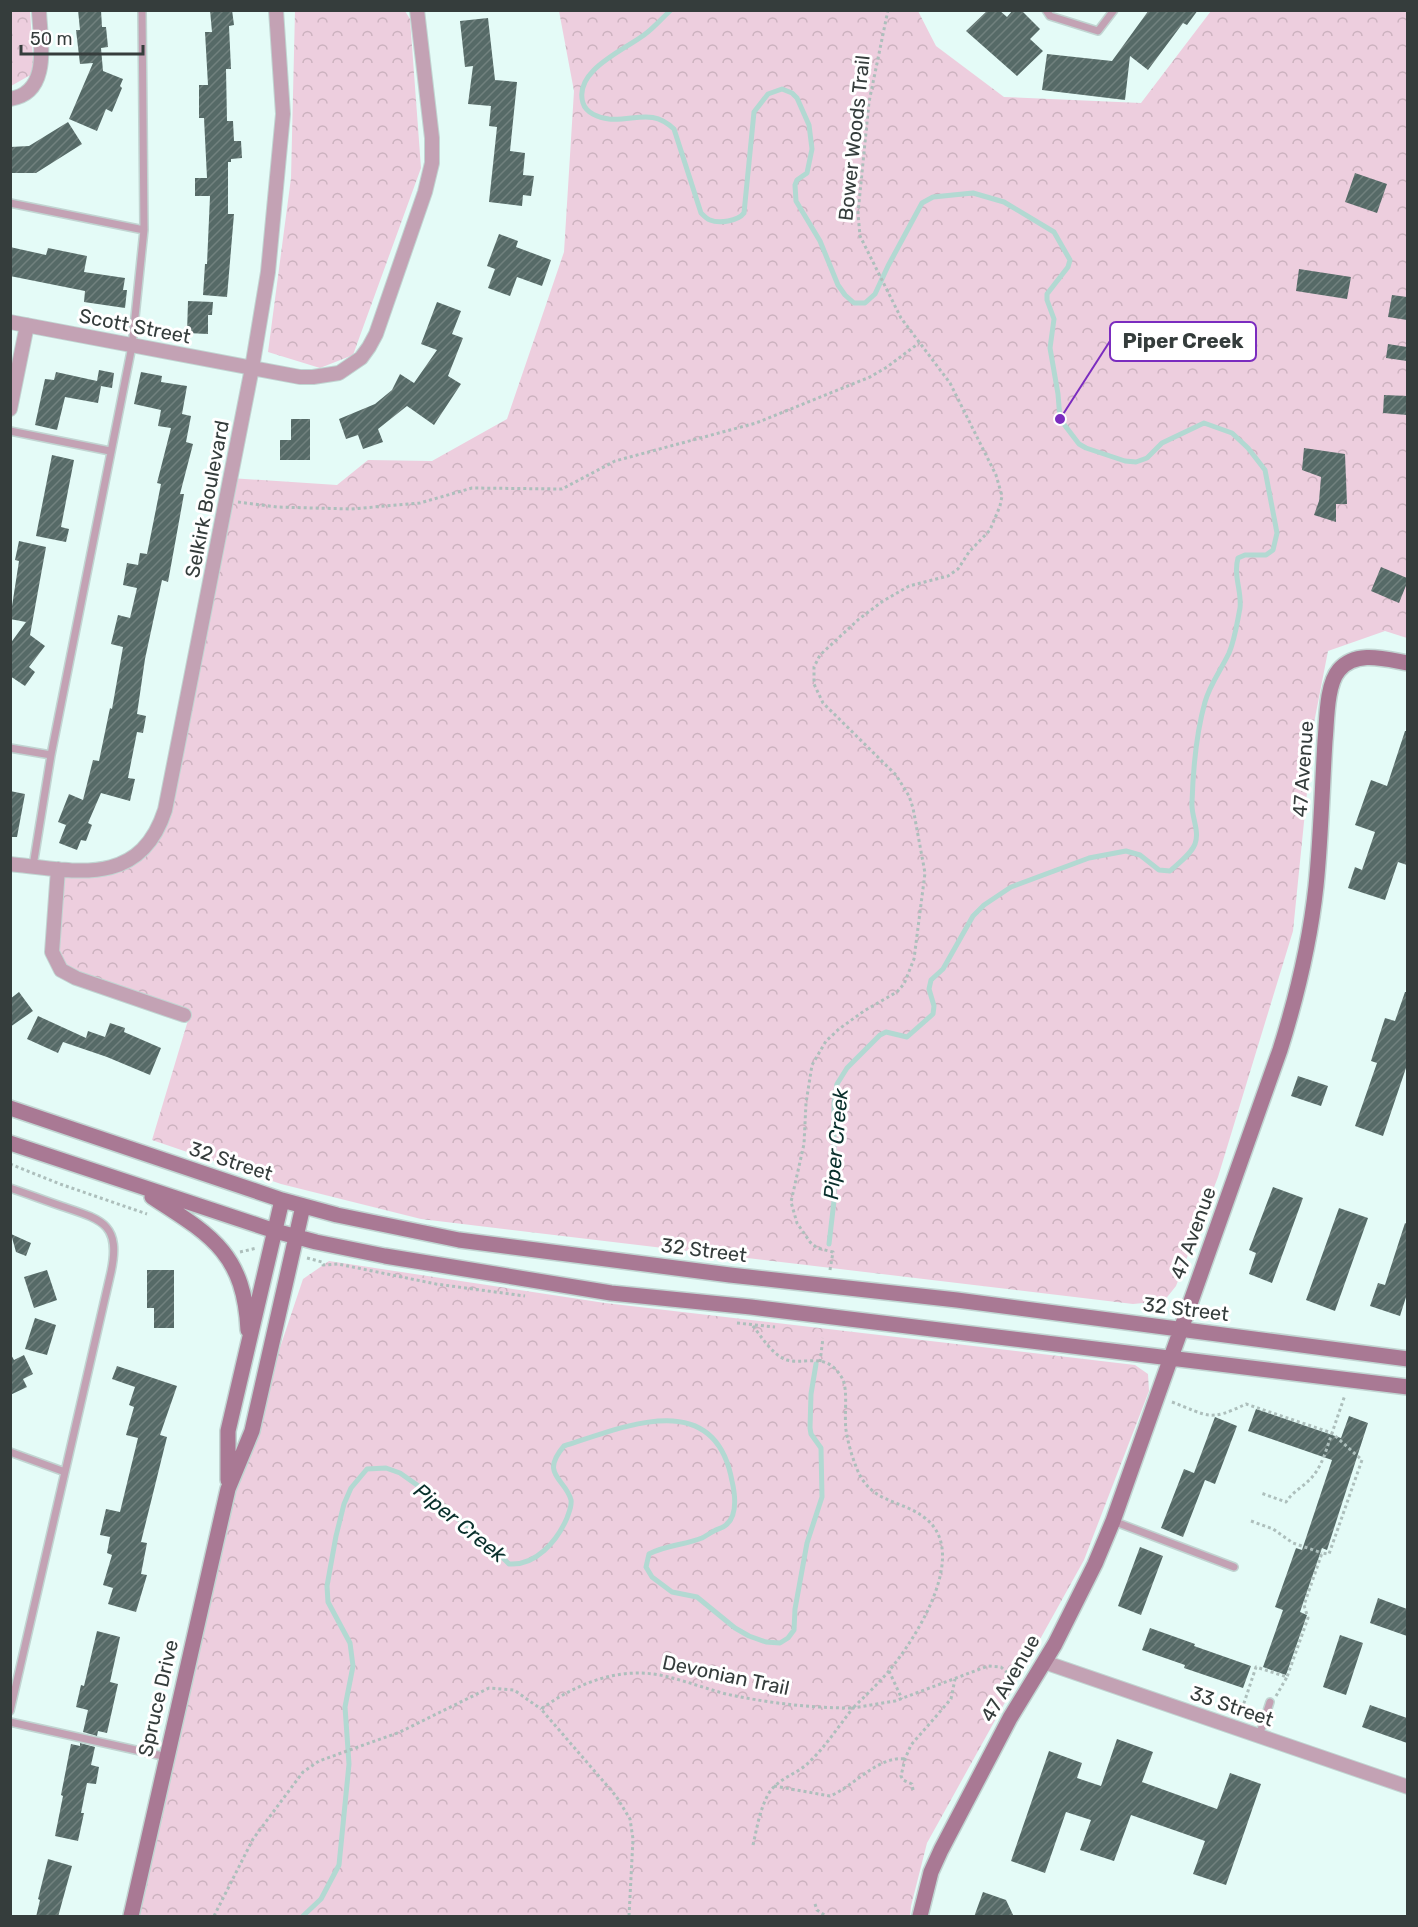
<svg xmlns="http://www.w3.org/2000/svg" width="1418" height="1927" font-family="Rubik,sans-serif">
  <defs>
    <pattern id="park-crowns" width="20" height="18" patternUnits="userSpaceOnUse" patternTransform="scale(1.5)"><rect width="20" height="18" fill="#edcede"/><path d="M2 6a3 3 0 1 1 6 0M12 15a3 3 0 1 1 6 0" fill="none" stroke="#ccb2bf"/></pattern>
    <pattern id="building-hatch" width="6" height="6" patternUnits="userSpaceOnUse" patternTransform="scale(1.5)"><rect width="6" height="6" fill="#566a67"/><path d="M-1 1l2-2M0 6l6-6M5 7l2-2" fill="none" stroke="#71817e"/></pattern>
  </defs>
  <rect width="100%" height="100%" fill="#e4fbf7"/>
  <path fill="url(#park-crowns)" d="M11 11H30L34 73 11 86Z
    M295 11H405L410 19 421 168 353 355 320 368 268 352 291 178Z
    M559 11H918L936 46 1004 97 1141 103 1211 11H1407V638L1385 631 1328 651 1314 723 1293 931 1218 1177 1176 1286 1164 1301 1133 1304 421 1219 281 1184 152 1140 189 1017 56 964 58 869H107L155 835 230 478 337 485 368 460 432 461 507 419 564 252 574 91Z
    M329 1261 605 1303 1135 1365 1148 1374 1149 1391 1084 1560 927 1843 911 1906 910 1916H131L228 1489 252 1431 303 1279Z"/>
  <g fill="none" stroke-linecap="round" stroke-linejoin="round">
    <path stroke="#b2d9d2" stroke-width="5" d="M671 10C662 18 654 28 644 35 624 50 573 71 583 103 586 113 599 118 609 119 635 121 652 108 674 129L701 213C704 216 707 219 710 220 719 224 738 221 744 213L754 112 768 94 782 89 792 93 797 98 809 125 812 149 807 173 797 180 795 185 796 201 820 241 838 285 845 295 854 303H865L875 294 888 266 922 203 933 197 973 193 1004 202 1054 232 1070 260 1068 267 1047 294V300L1054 319 1050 348 1058 394 1060 419 1079 444 1086 448 1125 461 1136 462 1147 458 1162 443 1204 423 1232 433 1248 448 1265 470 1277 533 1273 550 1266 555H1245L1238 558C1233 576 1242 591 1240 608 1237 623 1235 639 1229 653 1221 670 1210 684 1205 702 1196 734 1193 770 1192 803 1191 816 1200 831 1195 844 1191 854 1179 863 1170 871L1159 870 1140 855 1126 851 1089 858 1011 887 984 905 973 916 943 969 931 980 929 989 934 1006 933 1014 907 1037 886 1032 880 1035 847 1068 837 1084 834 1103V1201L829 1244
      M303 1916 321 1899 339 1865 349 1764 345 1707 353 1666 350 1643 328 1602 327 1586 336 1536 344 1504 351 1488 367 1469 386 1468 400 1473 427 1492 498 1553 509 1564C536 1566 557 1541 567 1518 569 1512 572 1506 571 1500 566 1479 539 1475 564 1446 626 1426 715 1387 732 1481 735 1494 738 1515 726 1525 723 1528 717 1529 714 1531 710 1533 706 1536 702 1538 685 1545 666 1545 649 1554L646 1567 652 1577 672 1592 697 1597 735 1628 749 1636 766 1642 780 1643 788 1638 794 1630 795 1609 807 1543 822 1497 821 1448 811 1434 810 1428 811 1394 816 1364"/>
  </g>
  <path fill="url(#building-hatch)" d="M78 10H101L102 27H106L108 47 101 48 103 71 123 79 120 86 122 88 112 112 106 109 97 131 69 119 93 63 80 64 76 30H80Z
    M210 10H232L234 25 229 26 231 69H226L227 121H233L234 141H241L242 158 231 159V162H228V214H234L227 297 203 295 205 264H207L210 196H195V178H207L204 118H199V85H208L205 32H212Z
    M988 10H999L1007 17 1013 10H1021L1040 29 1030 39 1043 51 1017 76 966 31Z
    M1149 10H1198L1187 25 1183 23 1148 70 1130 56 1125 100 1042 90 1047 54 1112 61Z
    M488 18 495 80 517 82 510 151 525 153 523 175 534 176 531 196 523 195 522 206 489 202 497 127 489 126 491 106 468 104 473 66 465 67 460 21Z
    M68 122 82 144 36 173H10V147L29 146Z
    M1355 173 1387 184 1377 213 1345 202Z
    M499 234 518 241 516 247 551 260 542 286 517 277 510 296 488 288 495 269 487 266Z
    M10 247 46 255 48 248 87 256 84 272 125 278 123 290H127L125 308 84 302 85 291 10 276Z
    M1299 269 1351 277 1347 299 1296 291Z
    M1392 295 1407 297V320L1388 317Z
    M188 301 213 302 212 315H208V334L187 333Z
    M437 302 461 311 452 334 463 338 448 376 461 384 434 425 407 406 378 429 383 442 363 449 358 435 346 439 339 419 375 404 392 390 400 374 414 383 437 350 421 344Z
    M1388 344 1407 347V361L1386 358Z
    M99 370 114 373 112 388 101 386 98 403 65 397 57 430 35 425 45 379 54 380 56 372 97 381Z
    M141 372 162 376 161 382 187 386 182 414 191 416 186 442 193 444 180 494H184L168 582 162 580 145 659 137 714 146 716 143 733 137 732 128 778 135 779 130 801 101 793 88 823 92 825 86 841 81 840 77 850 59 843 66 825 58 822 69 794 83 800 93 760 99 761 110 708 112 709 123 647 111 644 118 615 130 618 137 588 123 585 127 563 138 565 140 553 147 554 161 484 157 483 171 428 158 426 161 410 134 404Z
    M1384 395 1407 396V415L1383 413Z
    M291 419H310V460H280V440H291Z
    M1304 448 1345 454 1347 504H1336V522L1314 515 1319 501 1321 477 1302 470Z
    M52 455 74 460 61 527 69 529 66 542 36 536Z
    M19 541 46 547 30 635 45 646 29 667 35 672 25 686 10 676V644L26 622 10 619 19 561 15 560Z
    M1381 567 1407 578V583L1399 603 1371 591Z
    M1405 731H1407V865L1398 862 1385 900 1348 888 1355 867 1362 870 1375 832 1355 825 1371 780 1387 786Z
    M10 791 25 794 17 837H10Z
    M19 992 33 1011 10 1027V999Z
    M1405 992H1407V1065L1383 1136 1355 1126 1377 1063 1371 1061 1385 1018 1395 1021Z
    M38 1016 86 1038 88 1031 105 1037 110 1023 125 1028 124 1032 161 1048 150 1075 107 1057 63 1042 58 1053 27 1039Z
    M1298 1076 1328 1086 1321 1106 1291 1096Z
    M1273 1187 1303 1198 1272 1283 1249 1274 1256 1253 1249 1250Z
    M1339 1208 1368 1218 1335 1311 1306 1300Z
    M1405 1223 1407 1224V1294L1400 1316 1370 1306 1378 1283 1385 1285Z
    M11 1234 31 1243 26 1256 16 1252Z
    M47 1270 57 1300 34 1308 24 1277Z
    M147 1270H174V1328H154V1308H147Z
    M35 1318 56 1325 47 1355 25 1349Z
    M10 1353 14 1360 24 1355 33 1374 23 1379 27 1387 10 1395Z
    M117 1366 177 1386 160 1435 167 1437 141 1542 147 1543 141 1574 147 1575 136 1612 108 1604 113 1588 103 1585 112 1555 107 1553 110 1537 100 1535 106 1509 120 1512 138 1438 126 1435 134 1407 129 1405 135 1387 112 1379Z
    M1256 1409 1341 1438 1349 1416 1368 1423 1327 1550 1322 1548 1300 1612 1307 1615 1286 1675 1263 1667 1283 1610 1275 1607 1296 1548 1302 1550 1332 1460 1248 1431Z
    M1215 1417 1237 1426 1215 1484 1205 1480 1183 1537 1161 1528 1184 1469 1194 1473Z
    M1140 1547 1163 1556 1141 1615 1118 1606Z
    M1378 1598 1407 1609V1636L1370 1623Z
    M1150 1628 1195 1644 1194 1646 1251 1666 1243 1688 1184 1668 1185 1665 1142 1650Z
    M97 1631 120 1637 110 1682 118 1684 107 1733 98 1731 97 1736 83 1732 88 1710 76 1707 81 1685 84 1686Z
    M1340 1635 1363 1643 1346 1695 1323 1687Z
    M1370 1705 1407 1718V1743L1362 1727Z
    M1117 1739 1153 1752 1142 1782 1217 1809 1230 1773 1261 1784 1226 1885 1193 1874 1205 1841 1131 1815 1114 1861 1080 1850 1091 1820 1066 1812 1045 1873 1011 1861 1049 1751 1082 1763 1077 1778 1101 1786Z
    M80 1743 95 1747 91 1765 99 1767 96 1784 87 1783 81 1813H84L78 1841 55 1836 63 1796 61 1795 71 1744 80 1746Z
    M48 1859 72 1866 58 1917H36L40 1900 38 1899Z
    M983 1892 1006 1900 1014 1917H974Z"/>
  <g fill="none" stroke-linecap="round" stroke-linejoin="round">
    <g stroke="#c1d5d2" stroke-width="10">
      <path id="lane" d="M1046 10 1050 16 1098 31 1114 10
        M10 203 144 230
        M10 431 110 451
        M10 748 51 755
        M33 866 51 755 132 346 144 230 142 10
        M10 1188C28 1194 46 1201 64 1207 103 1220 121 1225 111 1272L10 1711
        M10 1452 65 1472
        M1113 1521 1234 1567
        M10 1722 167 1757
        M1259 1736 1270 1702"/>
    </g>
    <g stroke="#c1d5d2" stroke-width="16">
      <path id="street" d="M10 99C52 93 40 40 39 10
        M10 322 300 377H313L339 373 361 358 369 347 376 334 425 192 432 163V138L417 10
        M10 409 27 325
        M10 864C75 871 140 888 165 810L252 368 268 272 283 114 276 10
        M58 869 52 952 61 970 76 978 184 1015
        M1044 1662 1408 1787"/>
    </g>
    <g stroke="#c1d5d2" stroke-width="18">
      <path id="secondary" d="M10 1108 282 1200 337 1215 459 1240 730 1275 957 1300 1408 1359
        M10 1143 275 1231 316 1242 385 1256 611 1293 751 1307 1408 1387
        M152 1197C211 1235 244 1253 248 1330
        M228 1480V1431L282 1200
        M131 1916 228 1489 252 1431 303 1206
        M920 1916 931 1872 941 1850 1010 1718 1055 1644 1095 1564 1113 1521 1280 1050C1297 996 1310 942 1316 886 1321 838 1322 789 1325 741 1327 722 1326 685 1339 670 1356 650 1385 659 1408 663"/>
    </g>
    <path stroke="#adbfbc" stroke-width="3" stroke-dasharray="3 3" stroke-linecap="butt" d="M238 502 277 507 351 509 420 503 472 488 562 489 615 461 756 423 870 377 887 367 919 343
      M10 1164 60 1184 147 1214
      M240 1252 257 1248
      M307 1258 322 1262 323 1265 338 1264 436 1284 525 1296
      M830 1270 833 1252 817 1248 810 1242 797 1223 791 1202 804 1144 806 1103 812 1065 826 1041 839 1029 864 1011 897 992 904 984 914 959 925 873 913 808 909 796 896 775 823 703 814 684V667L820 655 859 619 883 601 909 586 948 576 958 569 969 552 990 530 1000 506 1002 496 996 475 950 383 901 318 860 236 858 213 869 102 888 10
      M737 1323 775 1327
      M820 1362 823 1338
      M1172 1402C1209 1416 1209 1422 1246 1404L1332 1433C1327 1447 1323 1464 1313 1476 1305 1486 1293 1491 1286 1502L1261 1493
      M1251 1521 1273 1529 1293 1543 1322 1553
      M889 1671 902 1699
      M1276 1696 1287 1677
      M1240 1715 1256 1667 1287 1677 1308 1618 1304 1605 1322 1553 1329 1554 1362 1460 1332 1433 1345 1395
      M774 1786 830 1796C853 1787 879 1755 905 1759
      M913 1790 912 1784 903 1780 901 1776 905 1759 911 1745 951 1699 955 1679
      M753 1845C757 1828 760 1808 769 1793 778 1779 794 1775 806 1765 824 1749 838 1727 853 1708L895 1701 988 1666 1001 1667 1011 1676
      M815 1904 817 1910 826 1916
      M214 1916 253 1839 303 1772 319 1761 400 1732 489 1688 514 1690 541 1709
      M629 1916 633 1839 630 1819 616 1796 541 1709C576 1684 617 1667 660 1675 683 1680 704 1688 726 1694 768 1703 810 1708 853 1708 865 1696 877 1685 888 1672 915 1640 971 1553 925 1518 901 1499 871 1504 857 1469 852 1457 848 1443 846 1430 844 1415 848 1392 843 1380 841 1375 836 1369 832 1366 819 1356 801 1364 787 1360 772 1355 762 1337 752 1325"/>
    <use href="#lane" stroke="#c3a2b4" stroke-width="7"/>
    <use href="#street" stroke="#c3a2b4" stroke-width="14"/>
    <use href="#secondary" stroke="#a97994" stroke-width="15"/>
  </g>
  <g text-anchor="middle" stroke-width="6" stroke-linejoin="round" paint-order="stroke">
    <g font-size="20" fill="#353d3c" stroke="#fff">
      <text transform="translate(854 138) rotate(-84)" y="7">Bower Woods Trail</text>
      <text transform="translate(135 326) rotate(11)" y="7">Scott Street</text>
      <text transform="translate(207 499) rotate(-79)" y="7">Selkirk Boulevard</text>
      <text transform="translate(1303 769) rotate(-86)" y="7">47 Avenue</text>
      <text transform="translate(231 1161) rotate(18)" y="7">32 Street</text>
      <text transform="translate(1193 1233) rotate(-70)" y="7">47 Avenue</text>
      <text transform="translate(704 1250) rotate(7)" y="7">32 Street</text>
      <text transform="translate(1186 1309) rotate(7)" y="7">32 Street</text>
      <text transform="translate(726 1675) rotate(12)" y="7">Devonian Trail</text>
      <text transform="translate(1010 1678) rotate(-60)" y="7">47 Avenue</text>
      <text transform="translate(158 1698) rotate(-77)" y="7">Spruce Drive</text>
      <text transform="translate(1232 1706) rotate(19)" y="7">33 Street</text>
    </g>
    <g font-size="21" font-style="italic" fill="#09302c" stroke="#fff">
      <text transform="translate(836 1144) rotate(-85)" y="7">Piper Creek</text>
      <text transform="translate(460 1523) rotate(39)" y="7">Piper Creek</text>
    </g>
  </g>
  <path fill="none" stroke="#7b2cbf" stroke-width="2" d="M1060 419L1110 341"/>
  <circle fill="#7b2cbf" stroke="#fff" stroke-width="2" cx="1060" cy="419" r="6"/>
  <rect fill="#fff" stroke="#7b2cbf" stroke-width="2" x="1110" y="322" width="146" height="39" rx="6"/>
  <g font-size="21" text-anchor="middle" font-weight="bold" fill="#353d3c">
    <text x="1183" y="348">Piper Creek</text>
  </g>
  <rect width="1418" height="1927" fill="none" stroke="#353d3c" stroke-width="24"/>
  <path d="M21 45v9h122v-9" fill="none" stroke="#353d3c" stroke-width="3"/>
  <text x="30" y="45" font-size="18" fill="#353d3c" stroke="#ffffff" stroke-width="4.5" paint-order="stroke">50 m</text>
</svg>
